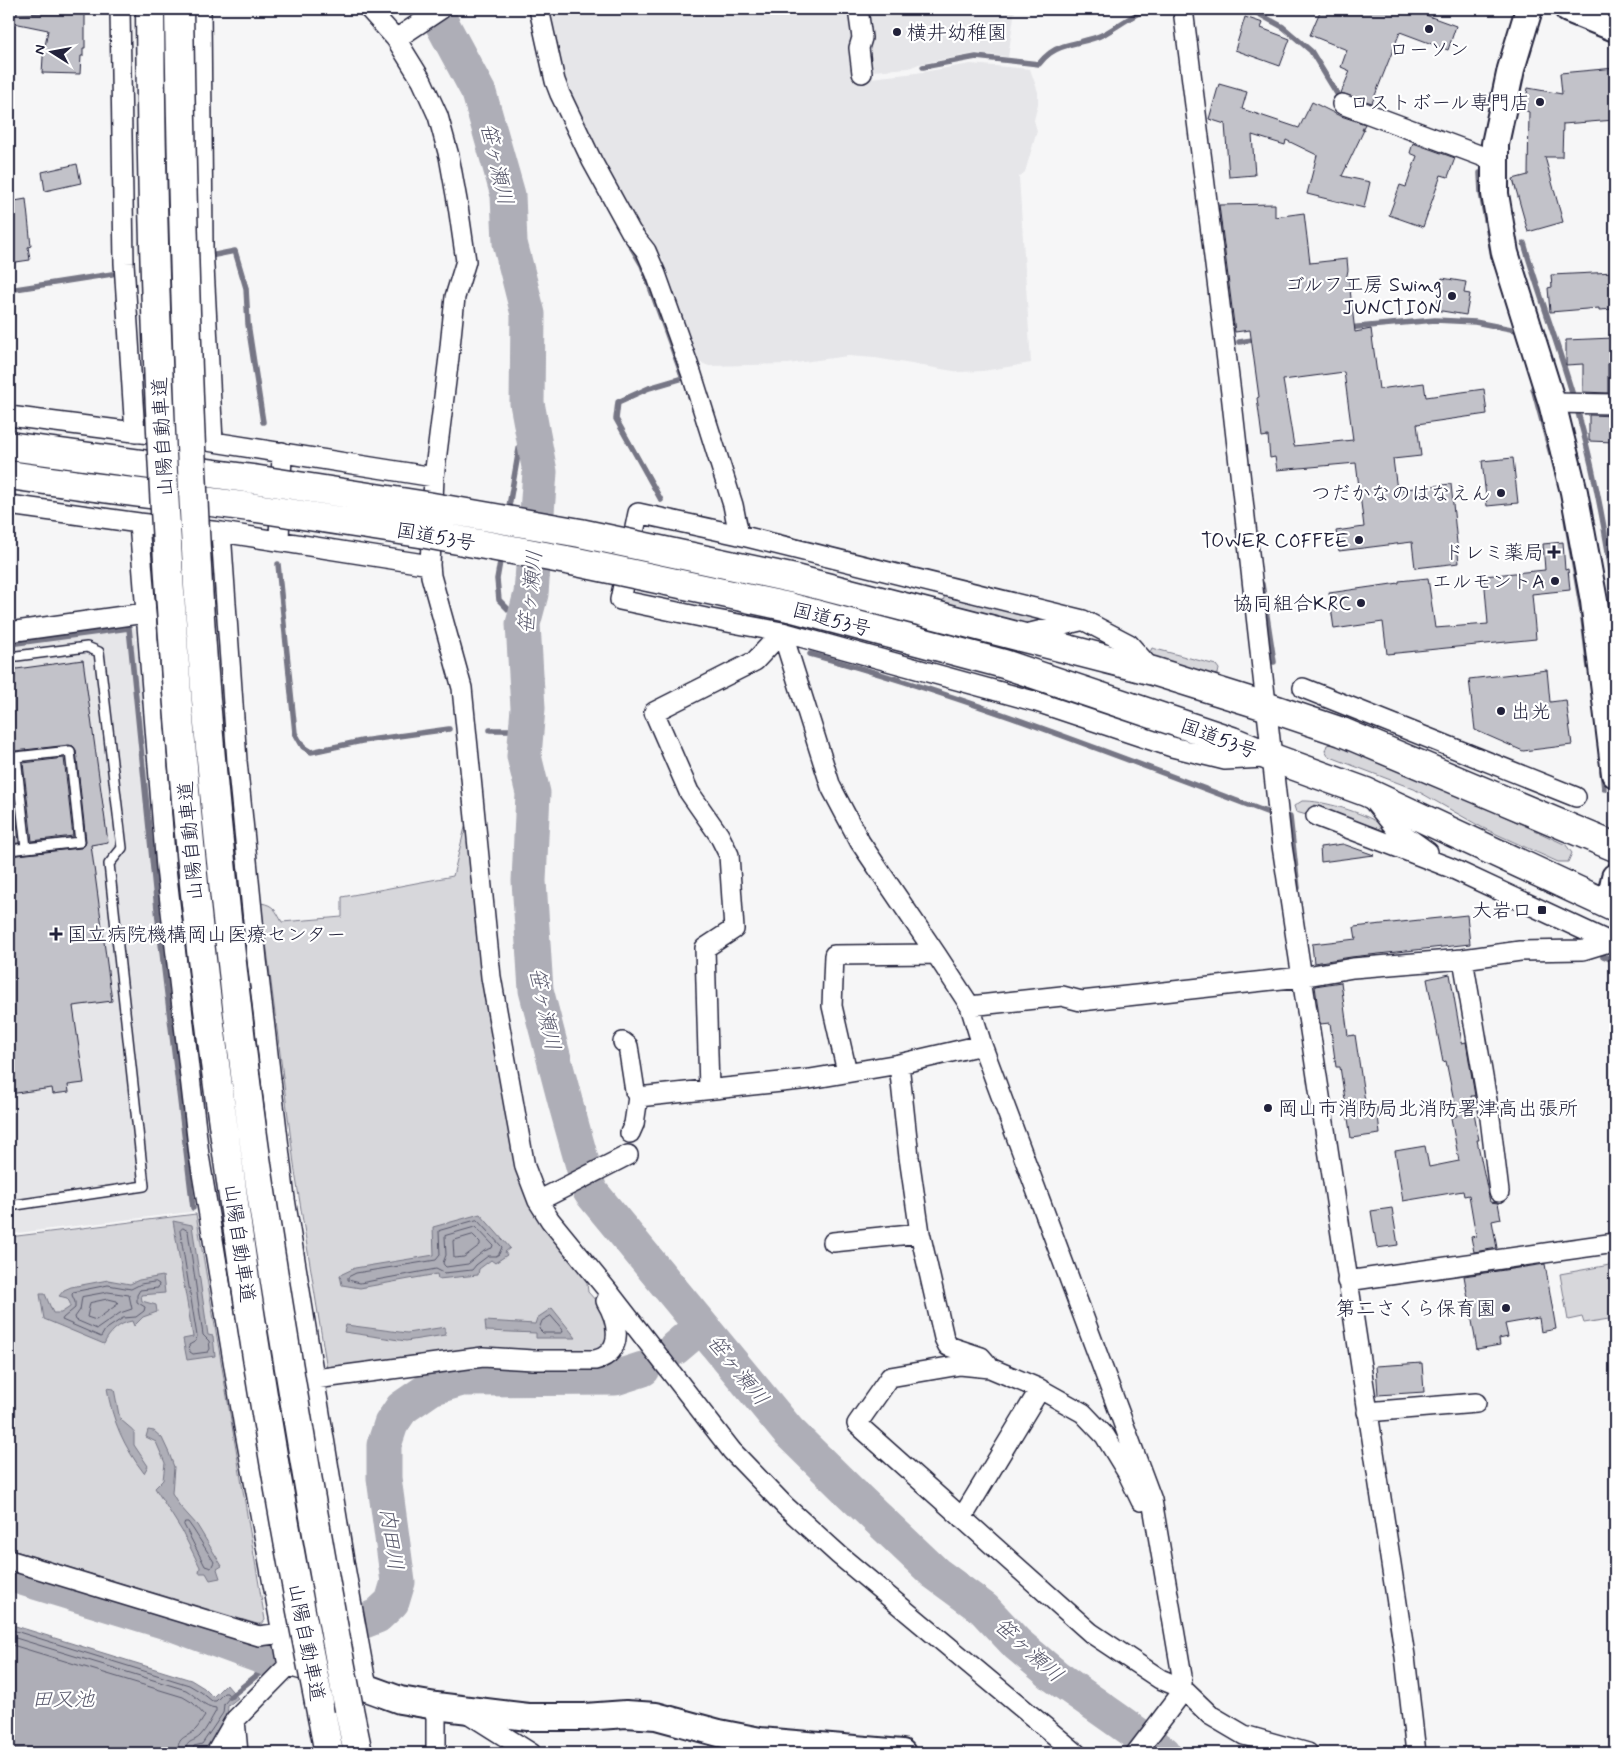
<svg xmlns="http://www.w3.org/2000/svg" width="1624" height="1762" font-family="Mynerve,'Klee One',sans-serif">
  <rect width="100%" height="100%" fill="#f6f6f7"/>
  <filter id="ink" filterUnits="userSpaceOnUse"><feTurbulence type="fractalNoise" baseFrequency=".02" numOctaves="2"/><feDisplacementMap in="SourceGraphic" scale="10" xChannelSelector="R" yChannelSelector="G"/><feConvolveMatrix kernelMatrix="1 2 1 2 8 2 1 2 1" color-interpolation-filters="sRGB"/></filter>
  <g filter="url(#ink)">
    <path fill="#e6e6e9" d="M548 9H851L855 41 850 49 852 80 916 73 971 64 1030 69 1038 92V104L1034 120 1037 131 1025 172 1019 177 1031 363 983 371 959 372 875 358 848 356 788 364 709 366 699 362 663 271 664 262 647 232 636 228 565 91Z
      M865 9H1015L1008 57 977 53 919 64 909 68 872 71Z
      M129 625 135 629 198 1211 9 1234V641Z"/>
    <path fill="#d7d7db" stroke="#7c7c8b" d="M946 590 1056 619 1029 624 943 602Z
      M1152 648 1216 665 1219 669 1218 674 1213 675 1163 664 1149 654Z
      M1332 744 1416 775 1566 845 1572 853 1568 862H1558L1483 828 1414 789 1328 756 1325 751 1327 745Z
      M1302 801C1323 800 1363 813 1381 824 1388 829 1396 835 1403 840L1314 805 1310 816 1296 812 1294 806Z
      M469 811 474 909 522 1177 586 1274 588 1292 606 1312 608 1344 600 1354 327 1369 295 1172 261 903C274 905 276 911 282 922L342 917V897L453 876Z
      M196 1214 265 1620 262 1624H257L9 1549V1237Z
      M1615 1264V1318L1584 1323 1582 1317 1568 1320 1560 1274Z"/>
    <path fill="#aeaeb7" stroke="#767685" d="M480 1214 510 1248 505 1252 507 1255 495 1263 491 1260 479 1269 478 1275 438 1279 437 1274 360 1288 342 1285 340 1275 355 1268 434 1255 433 1227Z
      M173 1221 192 1225 208 1335 213 1336 215 1356 187 1360 183 1339 193 1337Z
      M163 1276 165 1293 141 1295 142 1301 156 1305 157 1312 143 1317 134 1326 132 1321C119 1323 109 1333 104 1344L44 1319 40 1294H45L53 1313H61L70 1307V1303L67 1298 59 1296 64 1290 71 1287 108 1280 130 1284 139 1280Z
      M552 1308 576 1338H536V1333L486 1331 485 1321 535 1324 537 1318Z
      M346 1325 407 1333 445 1327V1335L406 1341 344 1332Z
      M107 1388 114 1389 119 1415 121 1420 134 1431V1445L148 1466 144 1473C124 1447 112 1420 107 1388Z
      M148 1430 154 1431 162 1438 169 1453 174 1467 172 1493 179 1505 197 1525 222 1566 217 1569 220 1578 210 1580 206 1573H199L200 1567 182 1531 155 1488 163 1480 165 1463 156 1442 146 1437Z
      M9 1624 191 1680 204 1688 213 1697 226 1684 238 1698 228 1706C229 1719 210 1744 201 1753L198 1749 194 1753H9Z"/>
    <g fill="none" stroke-linecap="round" stroke-linejoin="round">
      <path stroke="#5a5a6d" stroke-width="1" d="M477 1220 502 1247 499 1254 496 1256H488L476 1265 472 1270 444 1273 436 1269 360 1283 348 1280V1277L356 1273 436 1260 440 1255 439 1231Z
        M476 1227 493 1245 492 1248 484 1251 468 1264 446 1267 444 1265 443 1263 446 1255 445 1236Z
        M183 1228 188 1231 203 1335 209 1341 210 1349 208 1352 193 1354 190 1352 189 1345 196 1341 197 1336 180 1231Z
        M473 1235 480 1242V1245L464 1257 454 1258 453 1241Z
        M156 1282 159 1284 158 1288 140 1290 137 1295V1302L145 1307 144 1311 136 1317 123 1318 105 1330 101 1337 62 1320 63 1318 75 1308V1302L72 1295 73 1292 108 1285 131 1289 141 1284Z
        M108 1292 129 1295 132 1309 120 1313 97 1329 76 1320 75 1317 80 1310 82 1297Z
        M108 1299 117 1301 118 1304 96 1320 87 1317 90 1303Z
        M551 1316 563 1330 562 1333H543L539 1329 542 1321Z
        M185 1522H188L193 1529 214 1562 211 1568 205 1566 184 1525Z
        M9 1629 189 1685 201 1692 212 1701H216L224 1693H227L230 1697 224 1704 223 1713 202 1744 194 1746 191 1753
        M9 1636 186 1690C196 1696 204 1707 216 1708V1711C211 1719 207 1729 200 1736 193 1743 186 1739 185 1753
        M9 1644 183 1697 193 1703 205 1716C202 1720 199 1726 196 1729 187 1739 178 1734 177 1753"/>
      <path stroke="#767685" stroke-width="5.5" d="M1250 9 1283 27 1311 51 1339 97
        M923 67 976 57 1039 64C1042 60 1046 56 1050 53 1065 42 1087 43 1104 34 1119 26 1132 15 1147 9
        M1480 173 1481 193 1493 257
        M629 243 642 265 683 378 649 388 618 402 616 419 661 500
        M1524 243C1541 302 1564 360 1580 420 1596 479 1607 538 1615 599
        M210 256 235 251 246 288 248 324 263 422
        M9 290 112 274
        M1347 328 1435 320 1475 322 1516 330
        M1239 342 1259 339
        M1533 388 1551 454
        M508 512 527 403
        M1566 519 1582 611 1589 668
        M501 556 497 579 499 600 523 624
        M278 564 295 733 303 747 311 752 362 741 449 729
        M1262 584 1274 662
        M9 644 129 628 158 919 193 1208
        M810 654C966 696 1117 756 1269 813
        M490 730H526
        M1602 771 1604 789
        M1290 817 1298 888
        M1603 956 1615 961
        M230 1697 261 1672 268 1659"/>
      <path stroke="#aeaeb7" stroke-width="35" d="M430 9 440 20 479 93 508 195 510 243 528 314 527 403 540 472 531 594 523 624 528 708 524 756 533 793 529 881 536 990 566 1105 590 1191 788 1431 849 1491 935 1573 984 1609 1017 1644 1055 1676 1164 1753
        M675 1348 701 1326
        M9 1574 176 1625 268 1659 377 1616 392 1602 398 1582 384 1478V1445L391 1424 402 1408 431 1388 462 1379 615 1378 643 1369"/>
    </g>
    <path fill="#c2c2c9" stroke="#22223b" fill-rule="evenodd" d="M1321 9H1409L1456 26 1448 50 1400 32 1372 103 1341 93 1350 71 1341 67 1347 50 1310 35Z
      M57 13 85 14V48H83V56H81L80 74 42 73 43 57 48 30 9 22V14Z
      M1245 17 1263 23 1261 28 1290 39 1280 66 1235 50Z
      M1615 68V120L1563 124 1562 157H1545L1563 222 1528 232 1513 179 1528 175 1529 112 1524 110 1528 88 1562 94 1560 73Z
      M1219 84 1247 92 1242 109 1299 128 1312 102 1338 115 1365 124 1362 130H1364L1342 176 1370 182 1364 208 1307 194 1317 155 1286 140 1285 145 1252 135 1255 175 1229 177 1225 124 1209 119Z
      M1413 143 1455 158 1448 177 1441 175 1423 227 1389 215 1400 185 1406 187 1417 156 1410 153Z
      M77 164 81 183 45 191 42 172Z
      M26 199 31 246 28 247 30 260 9 263V202Z
      M1275 204V217L1304 213 1310 263 1347 259 1348 270 1346 280 1349 281 1355 332 1371 329 1379 389 1424 383 1426 397 1484 389 1487 414 1417 424 1421 456 1393 459 1397 490 1451 484 1459 563 1415 568 1412 542 1339 551 1336 531 1364 527 1356 463 1277 470 1275 457 1270 458 1268 436 1262 437 1257 398 1259 397 1250 330 1235 332 1219 205ZM1344 372 1353 440 1294 446 1283 380Z
      M1615 272V309L1599 310V308L1550 312 1548 288 1552 287 1551 275Z
      M1442 278 1466 282 1464 293 1470 294 1466 315 1436 310Z
      M1613 338V363L1608 364V393L1583 392V364L1566 365V340Z
      M1589 415 1615 416 1614 442 1589 441Z
      M1513 458 1518 503 1487 506 1482 461Z
      M1563 542 1565 570 1568 569 1570 590 1532 594 1536 639 1387 654 1383 622 1334 629 1329 593 1399 583V581L1428 578 1435 628 1488 624 1484 576 1545 570 1543 544Z
      M83 660 108 842 91 845 112 1001 73 1006 84 1083 68 1085 69 1092 53 1094 52 1088 9 1094V856L81 848 85 845 86 841 76 750 73 746 69 745 15 751 11 754 19 843 9 844V670Z
      M1547 670 1550 702 1566 700 1572 745 1523 751 1475 730 1469 679Z
      M64 758 73 836 32 841 23 763Z
      M1343 844 1374 855 1321 862 1320 847Z
      M1467 915 1470 944 1351 957 1314 963 1312 944 1356 939 1354 927Z
      M1450 974 1462 1043 1466 1042 1475 1096H1471L1479 1140H1477L1490 1202 1498 1203 1501 1219 1492 1221 1497 1248 1474 1252 1471 1237 1476 1236 1469 1195 1464 1196 1463 1191 1403 1201 1395 1151 1425 1146 1429 1167 1459 1161 1451 1118 1457 1116 1446 1061 1443 1062 1427 979Z
      M1341 982 1348 1036 1355 1035 1366 1108 1377 1106 1380 1134 1351 1138 1340 1067H1336L1330 1023 1320 1024 1315 986Z
      M1392 1208 1398 1245 1377 1248 1371 1211Z
      M1545 1264 1556 1329 1541 1332 1539 1318 1505 1324 1508 1337 1499 1339 1500 1345 1477 1349 1464 1276Z
      M1422 1363 1424 1392 1378 1395 1376 1366Z"/>
    <g fill="none" stroke-linecap="round" stroke-linejoin="round">
      <g stroke="#22223b" stroke-width="12">
        <path id="lane" d="M9 657 87 647 99 652 122 848 109 864 144 1186 9 1206
          M9 850 80 842 70 751 16 757 26 848"/>
      </g>
      <g stroke="#22223b" stroke-width="22">
        <path id="street" d="M120 9 124 263 135 433
          M201 9 203 247 213 442
          M369 9 396 39 422 81 438 116 449 156 458 206 466 261 455 297 449 357 434 477 430 565 431 576 462 688 491 977 525 1167 538 1201 550 1220 608 1291 732 1451 785 1506 839 1555 1076 1753
          M539 9 555 81 560 94 592 161 631 232 646 251 656 274 692 375 733 505 739 535
          M858 9 862 38 859 48 862 73
          M1183 9 1231 393 1282 846 1405 1656 1416 1753
          M396 39 441 9
          M1342 104 1495 161
          M1552 403 1615 404
          M9 416 173 437
          M201 440 434 477
          M9 505 139 523 166 868 199 1155 244 1427 282 1633
          M139 523 221 532 237 761 257 960 285 1199 345 1567 367 1688 288 1666
          M221 532 430 565
          M279 541 282 452
          M9 632 145 613
          M1022 635 1080 621
          M1303 688 1576 797
          M1370 797 1396 829 1428 852
          M1316 816 1451 868 1614 944
          M1463 959 1490 1118 1499 1192
          M970 1006 1062 996 1081 1001 1301 977 1353 968 1463 959 1520 951 1583 950 1609 942
          M623 1042 628 1046 635 1091 638 1097
          M899 1064 909 1157 920 1233 944 1338 948 1346 981 1357 988 1365
          M847 1072 832 1006 834 955 936 954
          M709 1089 705 948 734 929 729 855 719 835 689 792 654 712 755 661 782 632 1037 702 1172 747 1225 760 1264 758
          M630 1133 634 1124 638 1097 810 1079 899 1064 982 1045
          M538 1201 628 1155
          M833 1242 920 1233
          M1347 1281 1615 1243
          M315 1379 483 1357 533 1360H595C625 1353 618 1321 606 1301
          M1367 1412 1476 1403
          M1141 1501 1127 1472 1105 1436 1083 1413 1040 1389 990 1368 960 1365 890 1377 857 1424 1091 1633 1160 1679 1182 1688 1210 1715 1244 1735 1308 1753
          M962 1518 1040 1389
          M9 1560 259 1636 282 1633 288 1666
          M436 1706V1753
          M466 1712 531 1753
          M216 1753 235 1720
          M238 1753 235 1720 288 1666
          M1136 1753 1177 1699 1182 1688V1676L1152 1500 982 1045 970 1006 936 954 860 842 831 787 782 632 706 618 620 600 638 513 739 535 1083 620 1129 644 1153 671"/>
      </g>
      <g stroke="#22223b" stroke-width="30">
        <path id="secondary" d="M1529 9 1511 69 1495 144V194L1505 253 1552 403 1574 492 1594 601 1615 774
          M1568 9 1615 28
          M1609 905 1615 877
          M367 1688 400 1700 436 1706 528 1717H585L626 1714 656 1716 719 1733 760 1741 902 1753"/>
      </g>
      <g stroke="#22223b" stroke-width="31">
        <path id="highway" d="M9 446 253 479
          M9 475 94 487 250 507
          M795 579 1153 671 1265 706 1342 732 1615 847
          M789 607 1004 664 1232 741 1273 758 1366 792 1615 908
          M319 1702 329 1753
          M349 1709 358 1753"/>
      </g>
      <use href="#lane" stroke="#fff" stroke-width="9"/>
      <use href="#street" stroke="#fff" stroke-width="19"/>
      <use href="#secondary" stroke="#fff" stroke-width="26"/>
      <use href="#highway" stroke="#fff" stroke-width="28"/>
      <g stroke="#22223b" stroke-width="31" stroke-linecap="butt">
        <path id="highway-bridge" d="M150 9C152 317 166 626 199 932 207 1006 217 1080 227 1153 252 1337 282 1521 319 1702
          M179 9C182 207 187 404 199 602 209 765 227 928 247 1090 258 1181 273 1271 288 1362 307 1478 327 1594 349 1709
          M253 479 427 506 580 533 795 579
          M250 507 426 534 577 562 789 607"/>
      </g>
      <use href="#highway-bridge" stroke="#fff" stroke-width="28"/>
    </g>
  </g>
  <g fill="#22223b" stroke="#fff" stroke-width="2">
    <circle cx="1429" cy="29" r="5"/>
    <circle cx="897" cy="32" r="5"/>
    <circle cx="1540" cy="102" r="5"/>
    <circle cx="1452" cy="296" r="5"/>
    <circle cx="1501" cy="493" r="5"/>
    <circle cx="1359" cy="540" r="5"/>
    <path d="M1551.5 544.5h5v5h5v5h-5v5h-5v-5h-5v-5h5z"/>
    <circle cx="1555" cy="581" r="5"/>
    <circle cx="1361" cy="603" r="5"/>
    <circle cx="1501" cy="711" r="5"/>
    <rect x="1537" y="905" width="10" height="10" rx="2.5"/>
    <path d="M53.5 926.5h5v5h5v5h-5v5h-5v-5h-5v-5h5z"/>
    <circle cx="1268" cy="1108" r="5"/>
    <circle cx="1506" cy="1308" r="5"/>
  </g>
  <g text-anchor="middle" stroke-width="4.5" stroke-linejoin="round" paint-order="stroke">
    <g font-size="20" fill="#22223b" stroke="#fff" text-anchor="end">
      <text x="907" y="39" text-anchor="start">横井幼稚園</text>
      <text x="1429" y="56" text-anchor="middle">ローソン</text>
      <text x="1530" y="109">ロストボール専門店</text>
      <text x="1442" y="291">ゴルフ工房 Swing<tspan x="1442" dy="23">JUNCTION</tspan></text>
      <text x="1491" y="500">つだかなのはなえん</text>
      <text x="1349" y="547">TOWER COFFEE</text>
      <text x="1544" y="559">ドレミ薬局</text>
      <text x="1545" y="588">エルモントA</text>
      <text x="1351" y="610">協同組合KRC</text>
      <text x="1511" y="718" text-anchor="start">出光</text>
      <text x="1532" y="917">大岩口</text>
      <text x="67" y="941" text-anchor="start">国立病院機構岡山医療センター</text>
      <text x="1278" y="1115" text-anchor="start">岡山市消防局北消防署津高出張所</text>
      <text x="1496" y="1315">第二さくら保育園</text>
    </g>
    <g font-size="20" fill="#22223b" stroke="#fff">
      <text transform="translate(162 437) rotate(-93)" y="7">山陽自動車道</text>
      <text transform="translate(436 536) rotate(10)" y="7">国道53号</text>
      <text transform="translate(832 619) rotate(15)" y="7">国道53号</text>
      <text transform="translate(1219 738) rotate(20)" y="7">国道53号</text>
      <text transform="translate(190 841) rotate(-95)" y="7">山陽自動車道</text>
      <text transform="translate(240 1243) rotate(82)" y="7">山陽自動車道</text>
      <text transform="translate(307 1642) rotate(79)" y="7">山陽自動車道</text>
    </g>
    <g font-size="21" font-style="italic" fill="#5a5a6d" stroke="#fff">
      <text transform="translate(497 164) rotate(77)" y="7">笹ヶ瀬川</text>
      <text transform="translate(530 592) rotate(-84)" y="7">笹ヶ瀬川</text>
      <text transform="translate(545 1009) rotate(78)" y="7">笹ヶ瀬川</text>
      <text transform="translate(738 1370) rotate(51)" y="7">笹ヶ瀬川</text>
      <text transform="translate(392 1539) rotate(82)" y="7">内田川</text>
      <text transform="translate(1029 1650) rotate(42)" y="7">笹ヶ瀬川</text>
      <text x="63" y="1706">田又池</text>
    </g>
  </g>
  <rect width="1624" height="1762" fill="none" stroke="#fff" stroke-width="30"/>
  <rect x="15" y="15" width="1594" height="1732" fill="none" stroke="#22223b" stroke-width="2" filter="url(#ink)"/>
  <g transform="translate(52 52) rotate(281)" stroke="#ffffff" stroke-width="4" paint-order="stroke">
  <path d="M0-4L9 19L0 12L-9 19Z" fill="#22223b"/>
  <text y="-8" font-size="14" font-weight="bold" text-anchor="middle" fill="#22223b">N</text>
  </g>
</svg>
